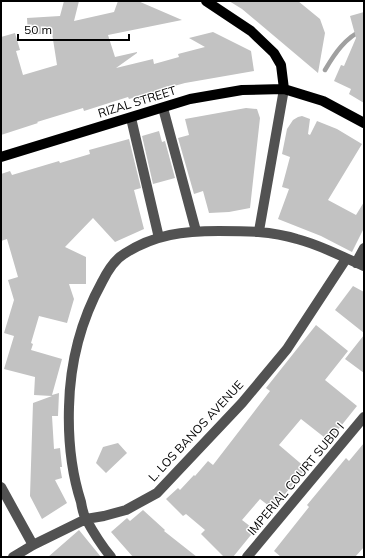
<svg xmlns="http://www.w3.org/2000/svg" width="365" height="558" font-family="Mulish,sans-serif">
  <rect width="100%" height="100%" fill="#fff"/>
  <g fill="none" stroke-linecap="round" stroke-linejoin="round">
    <path stroke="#a0a0a0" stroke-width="4.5" d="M325 70C335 53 345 38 364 29"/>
  </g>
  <path fill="#c2c2c2" d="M64 1H79L74 21 114 12 118 1H138L182 20 108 35 115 57 137 52V53L116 68 153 59 154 64 179 57 178 54 205 47 189 38 213 32 251 51 254 71 185 83 163 89 164 94 137 101 136 97 129 99 128 97 84 111 83 108 37 122 38 123 1 135V37L15 33 20 50 16 51 23 75 57 65 52 33 28 35 27 18 60 16Z
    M229 1H298L320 19 325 33 318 73 242 9Z
    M364 12V103L349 94 351 89 334 81 341 65 344 66 356 38 350 16Z
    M246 108 257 109 260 118 250 208 229 212 209 213 203 191 194 194 178 138 189 135 185 119Z
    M302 116 310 119 308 134 310 135 317 121 337 129 362 144 328 200 356 215 364 202V228L352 252 321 236 278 219 289 189 282 187 290 157 282 154 287 129 293 120 298 117Z
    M159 131 162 142 165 141 175 178 153 184 142 136Z
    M129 139 141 188 134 190 144 229 115 242 93 218 65 247 86 257V284H69L74 299 67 323 39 316 31 343 33 344 31 350 62 359 52 395 59 393 58 416H52L54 449 60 448 62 467H60L62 478 55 480 67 503 42 519 30 496 33 403 52 396 34 395 35 377 4 369 14 336 4 333 14 300 8 280 18 277 7 239 1 241V174L10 171 12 175 59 161 60 163 90 154 89 150Z
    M353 286 364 292V333L335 310Z
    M316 325 348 351 325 380 357 406 329 441 301 419 279 445 306 468 273 509 260 499 242 520 255 530 233 557H224L201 534 205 530 186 514 183 516 166 499 178 488 180 490 194 475 195 476 208 461 213 465 270 391 266 388Z
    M364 335V373L345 359Z
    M118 443 127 453 106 473 96 463 103 447Z
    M364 443V547L355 557H281L274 551 309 507 307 505 346 458 349 461Z
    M143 510 165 530 164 531 197 557H133L111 532 127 518 130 521Z
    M79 530 101 557H48Z"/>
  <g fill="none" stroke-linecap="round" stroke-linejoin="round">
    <path stroke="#525252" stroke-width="10" d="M163 108 196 231
      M131 118 159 238
      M259 231 284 89
      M356 263 364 248
      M1 487 33 545
      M13 557 33 545 86 519 104 516 126 510 157 493 242 403 287 349 346 259
      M111 557C102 546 93 532 86 519 83 514 82 508 81 502 71 471 68 439 69 407 70 363 81 320 102 282 107 272 114 260 124 254 155 234 184 231 219 231 246 231 271 231 297 239 321 245 342 257 364 266
      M247 557 364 417"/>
    <path stroke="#000" stroke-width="10" d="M206 1 251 31 274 53 281 65 284 89
      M1 157 190 99 242 90 284 89 323 101 364 123"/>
  </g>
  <g text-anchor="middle" stroke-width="3" stroke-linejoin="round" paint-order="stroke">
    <g font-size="12" fill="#000" stroke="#fff">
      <text transform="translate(137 102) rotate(-17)" y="4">RIZAL STREET</text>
      <text transform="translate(196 431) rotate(-47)" y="4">L. LOS BANOS AVENUE</text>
      <text transform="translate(296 479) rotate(-50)" y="4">IMPERIAL COURT SUBD I</text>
    </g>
  </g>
  <rect width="365" height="558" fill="none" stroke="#000000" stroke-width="4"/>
  <path d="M18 34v6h111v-6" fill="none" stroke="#000000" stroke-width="2"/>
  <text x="24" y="34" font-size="12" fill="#000000" stroke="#ffffff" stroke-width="3" paint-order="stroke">50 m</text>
</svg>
